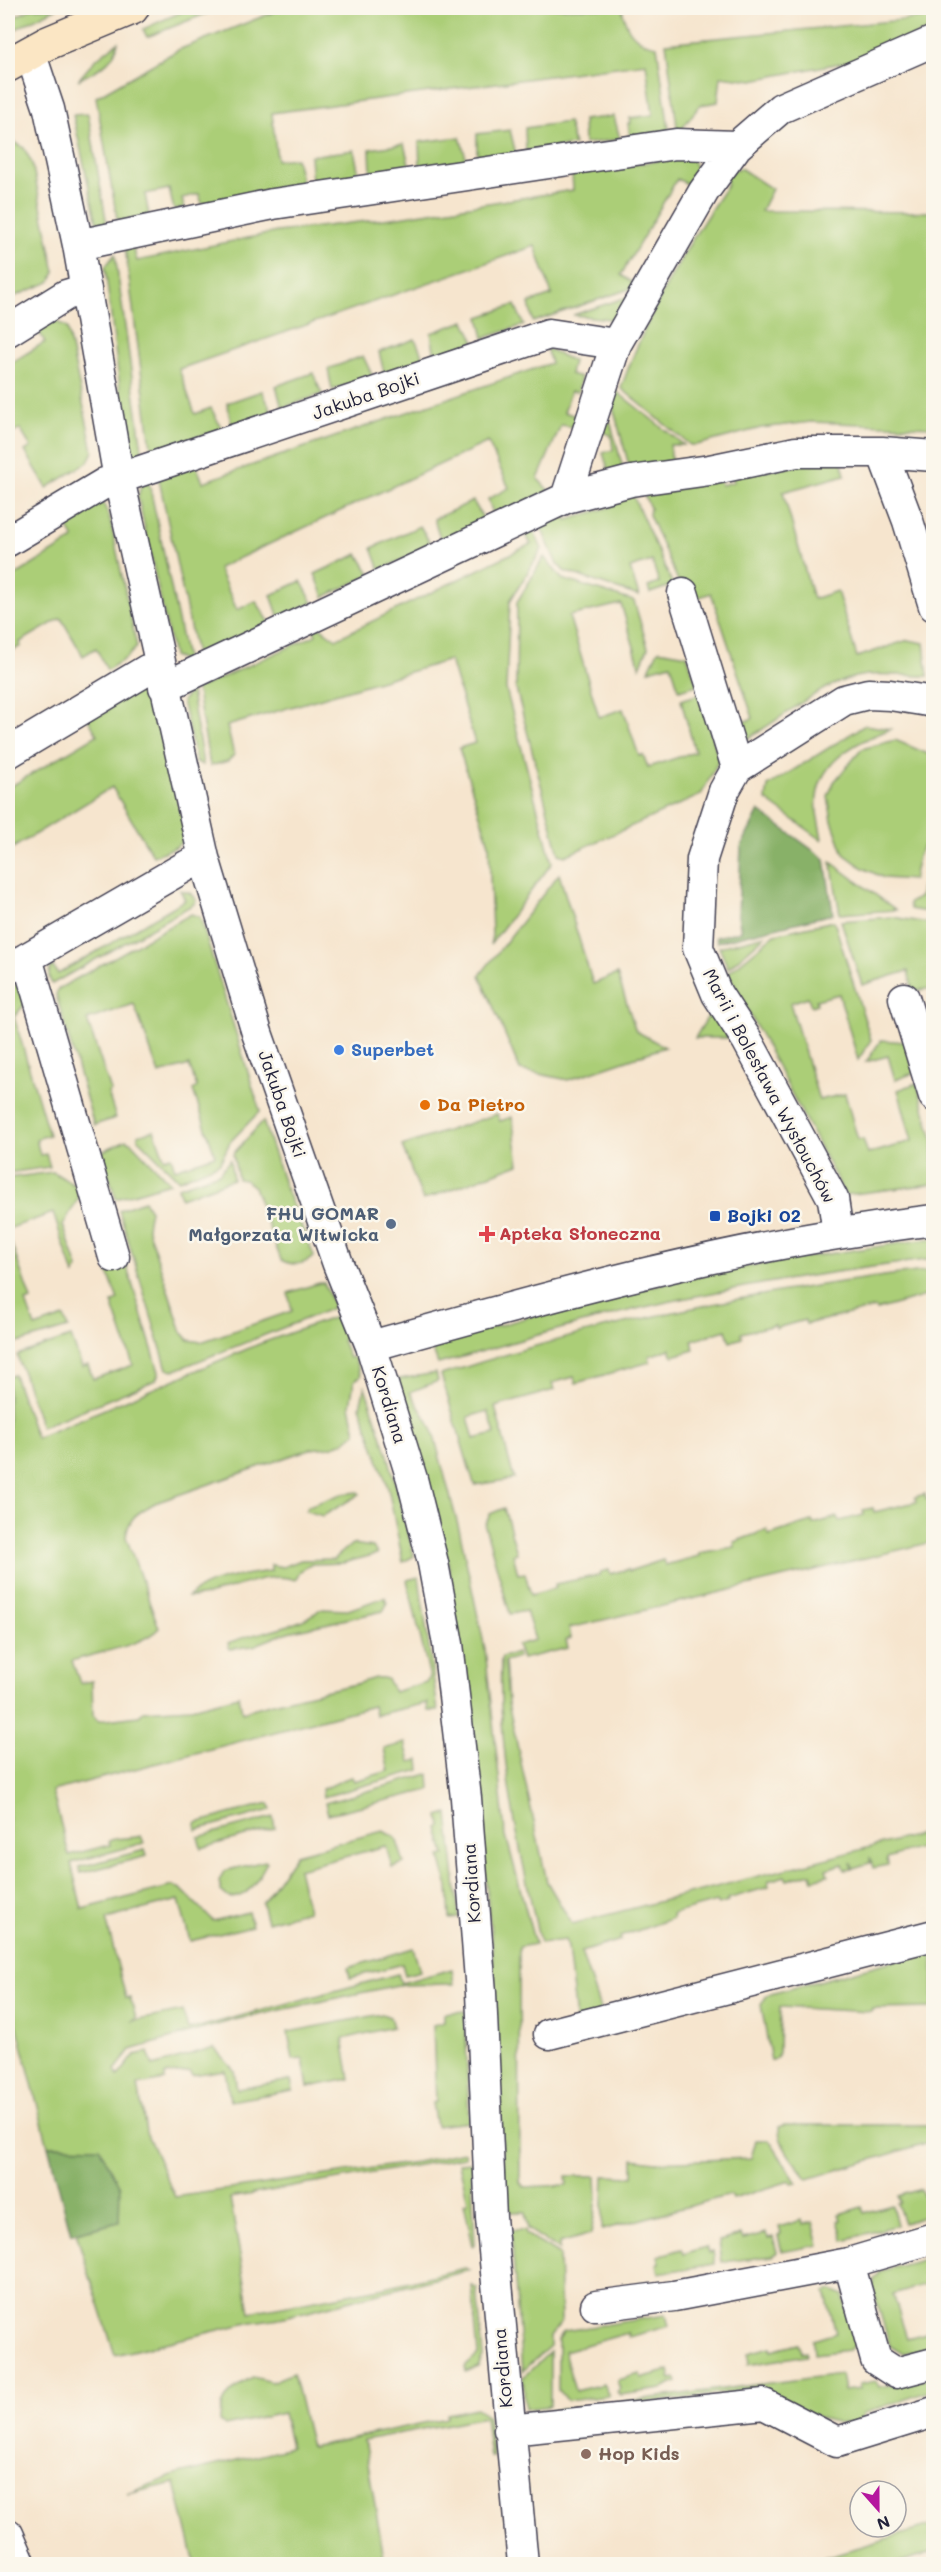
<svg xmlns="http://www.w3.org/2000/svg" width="941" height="2572" font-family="Mali,sans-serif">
  <rect width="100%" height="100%" fill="#fbf7ec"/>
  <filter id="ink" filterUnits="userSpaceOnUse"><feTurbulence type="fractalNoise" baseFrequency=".0167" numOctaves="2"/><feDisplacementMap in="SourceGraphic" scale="12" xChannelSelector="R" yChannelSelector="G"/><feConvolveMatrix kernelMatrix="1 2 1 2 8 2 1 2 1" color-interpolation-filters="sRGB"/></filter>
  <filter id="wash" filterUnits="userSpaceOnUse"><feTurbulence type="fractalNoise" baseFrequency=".008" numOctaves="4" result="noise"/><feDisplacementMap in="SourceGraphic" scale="24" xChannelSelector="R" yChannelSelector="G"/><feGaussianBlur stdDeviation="1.35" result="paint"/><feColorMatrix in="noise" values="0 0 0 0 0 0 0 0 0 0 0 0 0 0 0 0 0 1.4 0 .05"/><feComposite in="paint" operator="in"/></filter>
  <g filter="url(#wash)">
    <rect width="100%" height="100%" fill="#f6e5ce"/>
    <path fill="#abce77" stroke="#667859" stroke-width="1.5" fill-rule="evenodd" d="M33 8H57L8 33V20Z
      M190 8H220L147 37 143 29Z
      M284 8H622C625 29 634 42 657 46L669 130 630 138 628 123H631L630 118 653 115 646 63 272 113 277 160 296 158 302 185 202 204 199 194 182 198 184 208 174 210 169 189 145 194 149 216 122 221 117 219 96 97 178 50Z
      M933 17V29L851 61 753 80 721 76 718 102 700 105 678 134 666 43Z
      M118 42C115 64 95 70 78 80L95 60Z
      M88 114 107 225 97 223 73 115Z
      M614 116 620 139 584 144 583 120Z
      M568 122 574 145 526 152 525 128Z
      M510 130 516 154 477 159V134Z
      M460 137 467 161 420 168 419 142Z
      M8 138 24 148 32 163 55 272 50 282 13 297 8 289Z
      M404 144 410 168 371 173 370 149Z
      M354 150 359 175 312 182 310 156Z
      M691 156 700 177 695 188 677 179 621 275 638 286 533 322 529 303 552 295 535 246 179 369 195 414 211 408 222 429 156 451 151 447 125 247 132 244 137 261 277 232 392 218 573 190 572 173Z
      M740 168 772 189 761 211 933 212V427L811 422 761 428 697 445H690L621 388C646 317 685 247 728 184L724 175Z
      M115 254 143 457 134 454 127 446 105 267Z
      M633 295 619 320 573 315Z
      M515 305 524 325 484 338 479 317Z
      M56 321 67 328 93 451 88 462 47 488 25 451 31 447 20 429 8 436V365L45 342 35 325Z
      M465 321 475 342 435 356 431 333Z
      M415 339 424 359 384 373 379 352Z
      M546 348 573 361 570 374 581 377 578 392 571 391 564 412 582 418 579 428 561 425 538 479 549 491 494 517 488 499 509 488 488 442 218 568 237 610 256 601 270 623 196 655 158 475 196 465 203 482 551 363Z
      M363 356 373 377 332 390 328 369Z
      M313 373 322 394 282 408 276 386Z
      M611 387 684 445H670L672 465 631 473 609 393Z
      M262 391 272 412 232 426 227 403Z
      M605 403 625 475 611 479 603 453 613 450 611 435 596 430Z
      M841 459 845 475 783 492 813 599 837 591 857 657 908 640 924 643 928 676C908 676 887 673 867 675 820 680 782 721 741 742L732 727 753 718 711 593 694 599 679 583 649 515 650 508 641 488 719 477 721 485 734 482 732 475Z
      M148 478 187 663 173 656 138 498 141 485Z
      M631 491 673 585 650 593 648 587 659 583 652 561 630 568 639 596 564 571 556 562 539 523 563 512 567 520 613 506 612 496Z
      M96 499 104 505 110 519 137 647 125 659 107 670 96 648 83 656 61 618 20 642 21 646 8 653V580L74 539 63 519Z
      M473 501 485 521 441 541 434 519Z
      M531 525 542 549 510 601 506 689 552 863 490 945 492 935 489 844 459 748 475 743 450 660 227 726 234 755 228 761 210 766 196 686 201 687 316 635 313 629 318 626 336 639 531 544 522 529Z
      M420 526 432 546 380 570 372 548Z
      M358 554 371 575 324 597 315 574Z
      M544 557 562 579 634 601 648 648 640 667 621 604 569 616 599 717 623 709 639 756 643 755 648 767 695 752 681 700 700 694 718 757V762L701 795 565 856 559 854 516 689 517 602Z
      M301 581 313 603 279 618 271 595Z
      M658 650 687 655 697 685 679 690 671 664 649 670Z
      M191 691 203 765 196 762 182 701Z
      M133 692 145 693 153 701 184 824V840L176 847 153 856 112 787 8 851V788L97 735 87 717Z
      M865 725 891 729C853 743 812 764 817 812 818 821 821 831 822 840L766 800 768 786Z
      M895 740 933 756V828L918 856 913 880 884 878 863 868 844 854 832 821 828 796 834 782 862 749Z
      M831 862 896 910 840 914Z
      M559 874 593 984 617 974 636 1031 665 1047 568 1080 520 1070 480 975Z
      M933 883V913L910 909 909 903 920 897 921 888Z
      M180 890 190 893 196 900 194 904 52 984C48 978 48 971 52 965L58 974 185 900Z
      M191 914 200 917 260 1111 230 1142 220 1163 179 1180 138 1139V1135L154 1130 164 1158 171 1156 175 1169 215 1155 193 1090 197 1087 189 1065 159 1074 134 1004 87 1020 111 1091 108 1093 116 1118 94 1125 56 995 58 989Z
      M892 917 933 924V988L913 991 908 971 862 985 841 921Z
      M834 921 871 1040 858 1060 839 994 816 1000 817 1004 811 1006 808 997 790 1003 819 1100 845 1094 858 1140 863 1139 868 1154 912 1141 898 1090 917 1083 933 1139V1184L845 1195 728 973 775 934Z
      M766 935 728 968 719 947Z
      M17 984 30 998 14 1017 49 1135 36 1139 40 1155 46 1154 50 1167 8 1173V990Z
      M713 1008 728 1038H695Z
      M881 1040 905 1042 914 1073 895 1080 888 1056 866 1062Z
      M497 1114 500 1121 512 1117 519 1164 423 1200 402 1146Z
      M263 1121 286 1190 314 1256C305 1265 293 1266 281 1260L254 1187 245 1180 238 1179 233 1154Z
      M126 1140 132 1143 170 1183 116 1199 101 1152Z
      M230 1160 233 1179 181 1198 178 1187 219 1173Z
      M53 1172 83 1190 63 1225 78 1268 74 1275 53 1213 8 1229V1178Z
      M144 1201 150 1210 147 1227 182 1332 189 1340 201 1342 292 1311 288 1293 319 1283H324L333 1305 331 1309 173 1371 167 1369 119 1210Z
      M8 1234 31 1300 26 1302 35 1327 64 1317 68 1328 11 1345 8 1333Z
      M933 1238V1259C845 1270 755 1283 667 1302 590 1319 514 1342 438 1364L431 1345 591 1299 736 1268Z
      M124 1266 127 1267 159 1372 156 1380 41 1427 17 1355 71 1337 82 1367 88 1365 93 1379 133 1365 112 1303 118 1300 108 1273Z
      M933 1270V1294L876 1310 875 1308 806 1324 805 1320 776 1328 775 1325 741 1333 742 1338 730 1342 726 1330 692 1340 694 1350 673 1356 670 1349 649 1356 650 1362 576 1383 574 1377 552 1383 554 1390 495 1407 514 1479 475 1485 473 1481 441 1375C600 1322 768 1289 933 1270ZM488 1411 495 1434 474 1439 468 1417Z
      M335 1317 339 1318 346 1338 342 1340 349 1358 354 1357 361 1376 354 1381 350 1406 356 1432 344 1442 330 1447 310 1449 155 1503C139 1512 128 1517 126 1537L159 1628C142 1647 96 1652 72 1661L80 1683 92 1681 93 1715 98 1721 139 1716 143 1711 191 1708 239 1696 242 1712C280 1700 318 1692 356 1684 369 1681 374 1675 387 1679L394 1692 426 1682 430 1678 407 1580 419 1577 438 1711H428L427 1703 375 1715 373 1706 52 1791 69 1855 110 1845 109 1841C115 1837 131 1839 141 1836L144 1843 71 1863 82 1909 173 1886 181 1889 213 1921 248 1912 252 1926 190 1941 179 1900 106 1919 126 1998H130L136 2018 133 2021 183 2011 188 2030 398 1974 401 1983 452 1969 454 1984 398 1985 234 2020 131 2050 115 2070 118 2076 135 2055 148 2052 153 2066 214 2048 234 2070 237 2089 291 2080 293 2090 230 2101 225 2070 192 2075 191 2071 165 2075V2080L138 2085 146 2132 175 2197 416 2162 464 2152 465 2157 230 2198 250 2312 381 2288 465 2268 470 2270 280 2318 252 2322 115 2355 76 2233 119 2222 98 2147 48 2146 8 1990V1377L14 1375 36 1438 259 1344Z
      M436 1373 438 1381 410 1392 432 1428 460 1533 485 1649 505 1832 535 1944 519 1947 520 2182 524 2187 567 2185 566 2176H596L597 2199 591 2234 559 2243V2250L528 2229 525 2212H510V2209H505L492 1945 473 1749 448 1562 434 1504 393 1380Z
      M365 1387 388 1455 414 1556 403 1562 388 1488 360 1406Z
      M358 1492 360 1494 323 1516 306 1511 308 1506 342 1494Z
      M925 1494 926 1499 933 1497V1542L569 1628 571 1638 566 1640 568 1648 522 1659 517 1645 535 1640 526 1611 510 1614 485 1526 490 1514 504 1508 517 1553 513 1554 518 1574 525 1573 531 1595 556 1588 555 1584 600 1575V1572L609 1570 610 1574 628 1569 629 1571 663 1560 665 1565 699 1556V1553L735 1547 734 1542 767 1530 769 1535 812 1521 813 1524 838 1517 840 1521 864 1515 863 1510 873 1508 874 1512 916 1502 915 1497Z
      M352 1544 373 1547 377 1554 343 1563 312 1564 300 1571 295 1580C265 1568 220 1598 188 1597 209 1578 244 1575 271 1571V1565L283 1567 301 1560 334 1559Z
      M385 1597 387 1604 383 1611 288 1632 253 1646 230 1649 228 1643C253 1632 303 1627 320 1609L348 1610Z
      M517 1653 518 1657 505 1661 508 1703 547 1882 572 1924 933 1831V1850L929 1845 887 1858 888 1865 873 1868 870 1857V1863L853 1868 851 1862 852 1869 845 1870 843 1864 826 1869 828 1875 813 1879 811 1873 787 1880 785 1876 768 1881 769 1887 727 1899 728 1902 718 1905 716 1902 672 1914 673 1918 620 1937 621 1940 581 1952 602 2015 576 2020 568 1947 565 1940 540 1943C520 1851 497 1755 501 1660L502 1657Z
      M405 1743 410 1762 419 1760 420 1770 323 1797 322 1789C333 1786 342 1779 352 1777L354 1781 389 1771 384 1749Z
      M429 1774 430 1790 328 1814 325 1803Z
      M269 1803 271 1810 196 1830V1823Z
      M448 1813 459 1918 450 1919 448 1887 440 1856 445 1855 438 1828 441 1826 439 1816Z
      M273 1817 275 1828 201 1848 198 1837Z
      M383 1831 396 1838 404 1863 392 1867 386 1846 298 1869 308 1911 267 1922 262 1903 296 1854Z
      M145 1850 147 1856 81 1873 79 1867Z
      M265 1861 267 1862C258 1878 250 1898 229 1898L221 1891 219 1881 224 1871Z
      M413 1948 420 1971 405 1975 402 1964 350 1978 348 1968Z
      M933 1950V2008L872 2009 871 2012 780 2007 779 2052 777 2058 771 2061 761 2005 767 1995Z
      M465 2011 469 2122 436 2126 432 2103 436 2102 433 2025 444 2022V2013Z
      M382 2014 390 2017 393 2027 343 2039 350 2079 308 2087 303 2059 293 2060 288 2032Z
      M783 2125H933V2141L808 2179C797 2166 778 2146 779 2127Z
      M756 2140H769L797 2183 792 2184 790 2181 732 2199 730 2195 602 2230 604 2176 633 2177V2159L655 2162 751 2158Z
      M471 2162 475 2245 473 2246 464 2203 468 2202 459 2163Z
      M921 2189 923 2195 933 2192V2214L904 2223 897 2203 900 2202 898 2196Z
      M892 2205 897 2225 844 2240 838 2221 841 2220 839 2214 862 2207 864 2213Z
      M802 2220 803 2225 813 2222 819 2245 782 2252 778 2236 781 2234 779 2227Z
      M511 2230H525L526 2234 559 2255 561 2322 550 2337V2346L522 2371Z
      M766 2233 768 2238 773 2237 777 2252 773 2256 722 2262 719 2241 741 2235 743 2239Z
      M706 2247 708 2253 713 2252 715 2264 659 2273 657 2264 660 2263 658 2256 681 2249 683 2254Z
      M933 2257V2282L893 2294 907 2338 930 2332 933 2347 903 2354 890 2346 873 2289 874 2280 881 2271Z
      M472 2286 477 2289 483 2357 478 2367 466 2372 465 2367 478 2355Z
      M832 2290 843 2295 855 2344 849 2350 814 2354 813 2340 836 2333 825 2292Z
      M666 2315 669 2326 629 2337 628 2333 564 2351 575 2391 603 2384 609 2396 567 2401 558 2390V2340L564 2331Z
      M799 2344 802 2352 806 2351 807 2355 748 2365 750 2362 748 2353 771 2347 772 2351Z
      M550 2352V2406L525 2409 523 2377Z
      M669 2370 671 2379 675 2378 677 2382 662 2389 621 2395 617 2392 620 2389 617 2380 640 2374 641 2378Z
      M293 2373 311 2447 447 2418V2414L476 2408 488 2416 493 2457H490L485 2417 364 2440 385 2564H195L175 2483 127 2494 175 2475 291 2447 283 2413 225 2426 220 2422C219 2399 234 2386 253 2377L271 2382Z
      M841 2374 844 2391 860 2389 859 2384 876 2381 879 2387 933 2377V2390L864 2413 860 2422C820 2431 788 2393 750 2390L526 2418V2414Z
      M933 2525V2552L894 2564H803Z"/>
    <path fill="#88b168" stroke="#556a52" stroke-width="1.5" d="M759 811 825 859 833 914 717 942 716 937 741 931 738 916 741 847Z
      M48 2146 99 2147 120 2187 119 2222 71 2234Z"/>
  </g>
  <g filter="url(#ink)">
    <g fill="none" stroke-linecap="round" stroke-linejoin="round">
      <g stroke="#423f51" stroke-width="33">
        <path id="street" d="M30 52 49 109 78 245 119 479 204 858 257 1033 338 1264 371 1346 412 1479 433 1563 448 1644 466 1798 481 1993 491 2218 523 2564
          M78 245 273 204 676 144 737 146
          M8 331 66 295 86 289
          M882 452 908 521 934 606
          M566 498 616 344 704 191 737 146 781 108 934 41
          M8 541 105 483 549 334 616 344
          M683 593 737 768
          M164 687 566 498 631 481 710 470 796 452H882L934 456
          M8 753 147 670 159 666
          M27 958 114 1257
          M8 969 188 865 204 858
          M904 998 934 1096
          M838 1233 833 1199 747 1040 717 994 698 948 702 859 724 791 737 768 844 700 868 694 890 695 934 702
          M371 1346C557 1294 741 1243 934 1220
          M549 2034 934 1935
          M849 2263 876 2360 896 2373 934 2363
          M596 2306 674 2296 849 2263 934 2238
          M509 2430 764 2404 837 2442 934 2412
          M8 2534 21 2564"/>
      </g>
      <g stroke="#423f51" stroke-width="36">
        <path id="secondary" d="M8 65 48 43 132 8"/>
      </g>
      <use href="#street" stroke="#fff" stroke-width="30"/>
      <use href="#secondary" stroke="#fbe6c4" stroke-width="33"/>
    </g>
  </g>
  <circle fill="#3f7fe0" stroke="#fbf7ec" stroke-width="2" cx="339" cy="1050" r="6"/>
  <circle fill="#e8710a" stroke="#fbf7ec" stroke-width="2" cx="425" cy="1105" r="6"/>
  <rect fill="#1a4fb4" stroke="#fbf7ec" stroke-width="2" x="709" y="1210" width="12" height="12" rx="3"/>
  <circle fill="#5c6f8a" stroke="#fbf7ec" stroke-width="2" cx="391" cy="1224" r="6"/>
  <path fill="#e0444e" stroke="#fbf7ec" stroke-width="2" d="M484 1225h6v6h6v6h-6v6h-6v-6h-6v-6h6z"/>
  <circle fill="#8d6e63" stroke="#fbf7ec" stroke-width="2" cx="586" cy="2454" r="6"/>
  <g text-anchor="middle" stroke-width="5" stroke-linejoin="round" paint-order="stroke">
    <g font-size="18" fill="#22223b" stroke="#fbf7ec">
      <text transform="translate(366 396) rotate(-19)" y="6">Jakuba Bojki</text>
      <text transform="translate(769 1086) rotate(62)" y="6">Marii i Bolesława Wysłouchów</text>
      <text transform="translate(282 1104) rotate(71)" y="6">Jakuba Bojki</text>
      <text transform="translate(389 1405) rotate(73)" y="6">Kordiana</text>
      <text transform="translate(472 1883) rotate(-94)" y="6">Kordiana</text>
      <text transform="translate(503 2368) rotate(-95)" y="6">Kordiana</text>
    </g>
    <g font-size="18" font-weight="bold" fill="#366cbe" stroke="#fbf7ec" text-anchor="start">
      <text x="351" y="1056">Superbet</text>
    </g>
    <g font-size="18" font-weight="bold" fill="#c56008" stroke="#fbf7ec" text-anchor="start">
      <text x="437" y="1111">Da Pietro</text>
    </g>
    <g font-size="18" font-weight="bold" fill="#4e5e75" stroke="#fbf7ec" text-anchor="end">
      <text x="379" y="1220">FHU GOMAR<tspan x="379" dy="21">Małgorzata Witwicka</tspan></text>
    </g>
    <g font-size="18" font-weight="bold" fill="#164399" stroke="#fbf7ec" text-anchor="start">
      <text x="727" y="1222">Bojki 02</text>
    </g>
    <g font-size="18" font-weight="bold" fill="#be3a42" stroke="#fbf7ec" text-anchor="start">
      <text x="499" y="1240">Apteka Słoneczna</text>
    </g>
    <g font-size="18" font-weight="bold" fill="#785e54" stroke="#fbf7ec" text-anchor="start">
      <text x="598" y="2460">Hop Kids</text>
    </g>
  </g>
  <rect width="941" height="2572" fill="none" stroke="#fbf7ec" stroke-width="30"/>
  <g transform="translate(878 2509) rotate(159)"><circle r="28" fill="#fbf7ec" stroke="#a4a2a5" stroke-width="1.5"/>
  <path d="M0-4.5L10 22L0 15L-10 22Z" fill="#b5179e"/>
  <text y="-9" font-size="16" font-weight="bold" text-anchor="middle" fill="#22223b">N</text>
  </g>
</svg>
